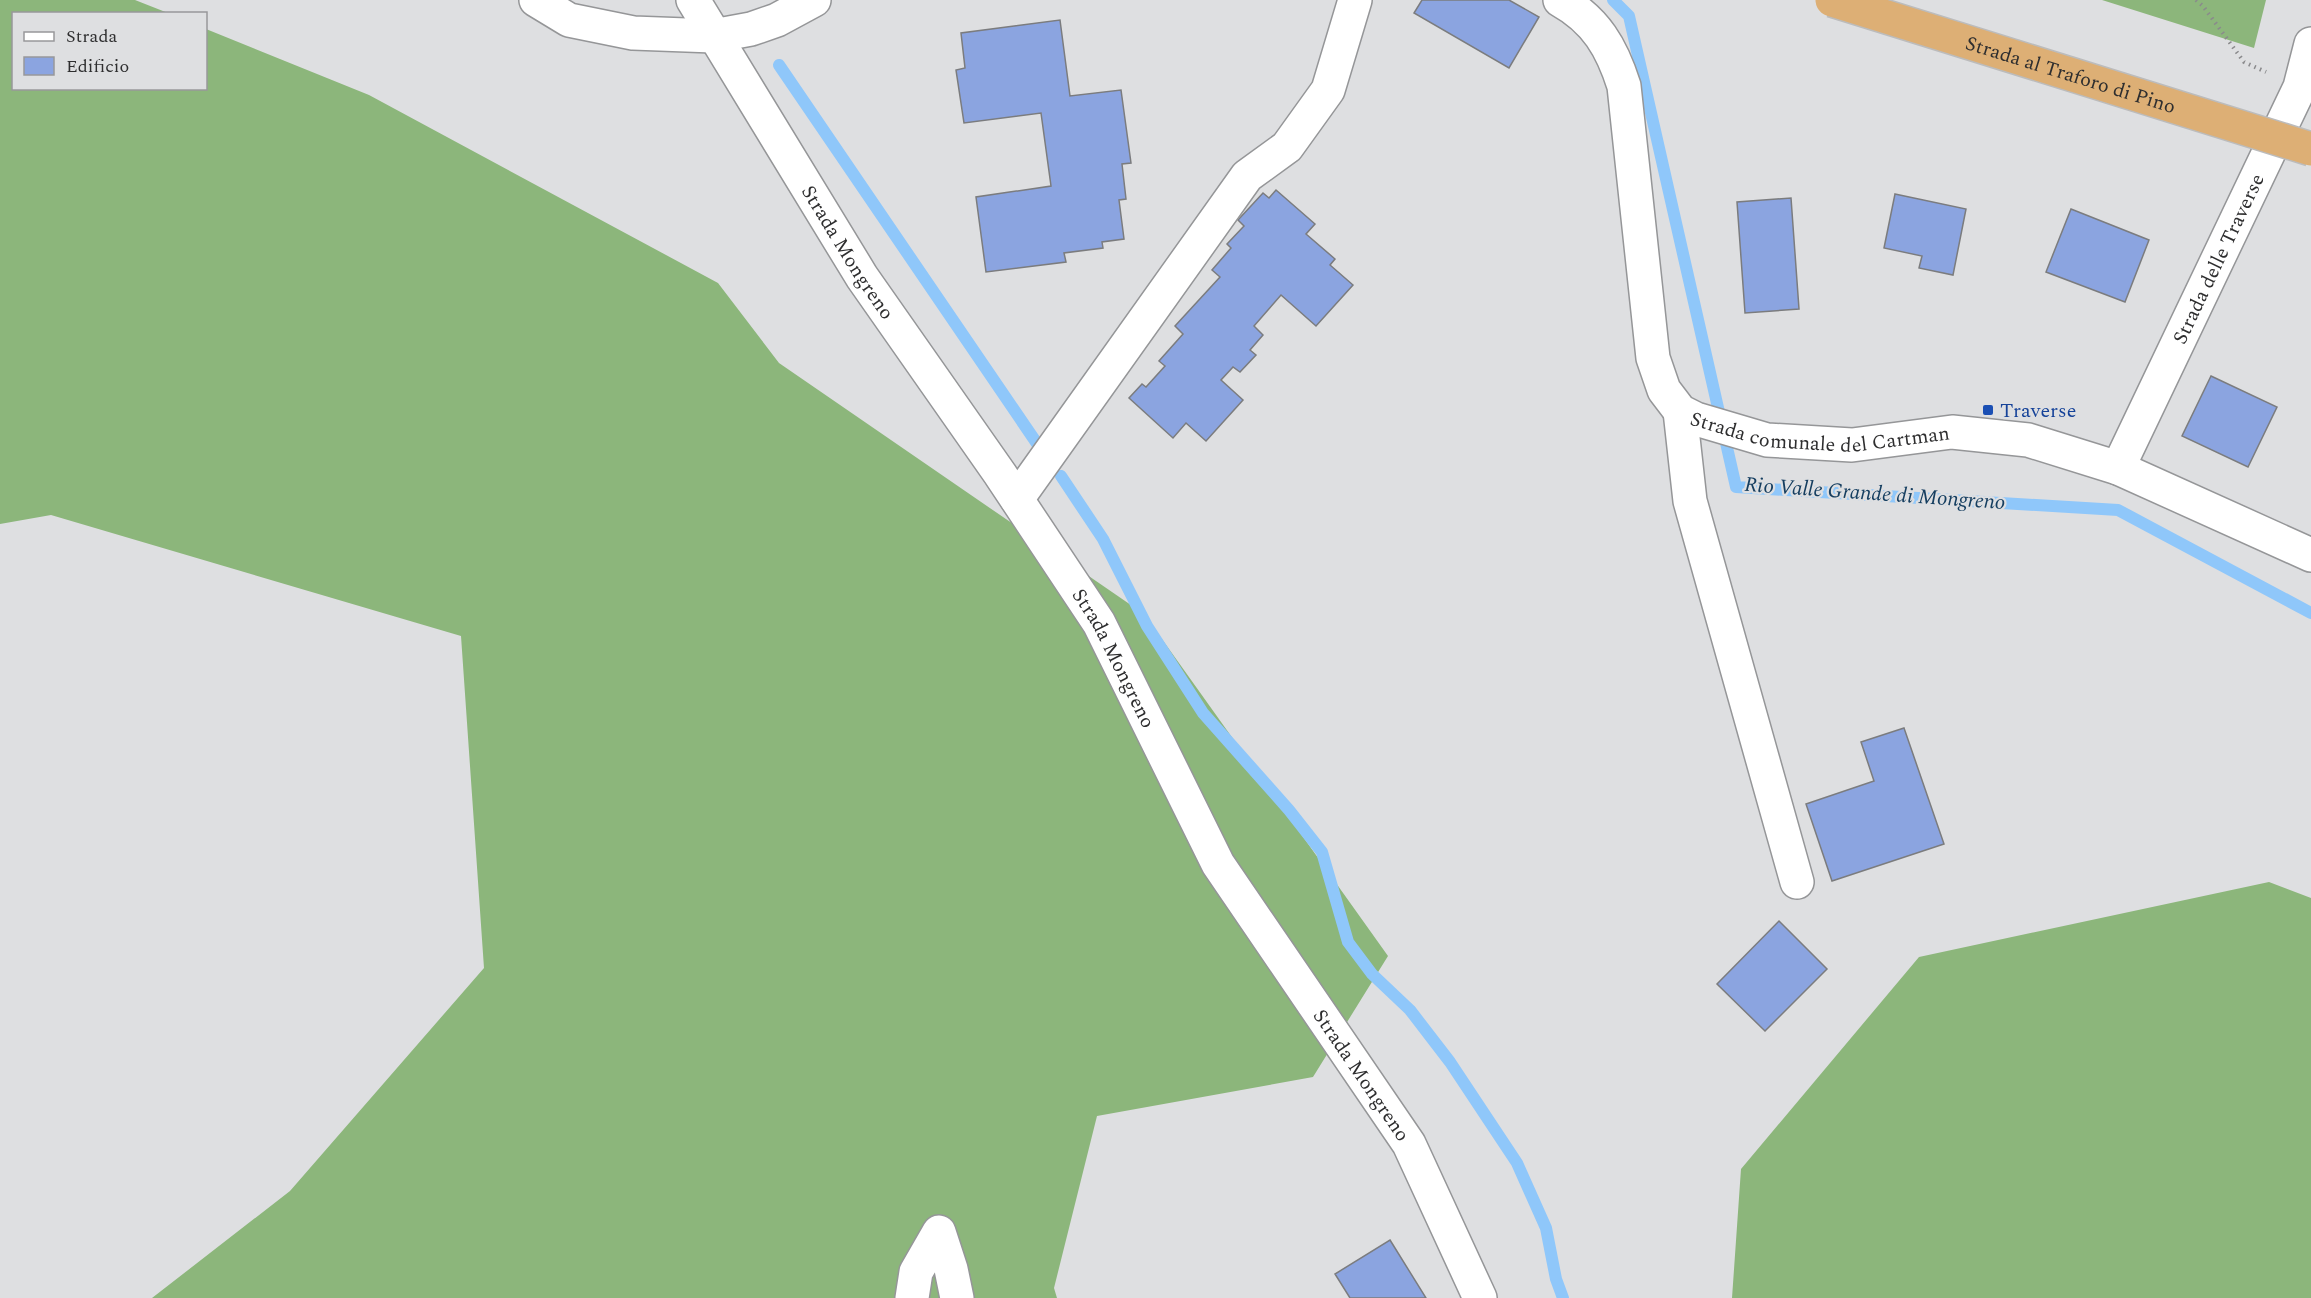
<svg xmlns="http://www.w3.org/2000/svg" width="2311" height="1298" font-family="Spectral,serif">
  <rect width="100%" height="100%" fill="#dedfe1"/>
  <path fill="#8cb67b" d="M0 0H135L168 13 14 14V88H206V29L369 95 718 283 779 363 1144 614 1388 956 1313 1077 1097 1116 1054 1288 1057 1298H152L290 1191 484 968 461 636 51 515 0 524Z
    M2102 0H2266L2254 48Z
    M2269 882 2311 898V1298H1732L1741 1169 1919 957Z"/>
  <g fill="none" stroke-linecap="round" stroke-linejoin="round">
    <path stroke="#8fc7fa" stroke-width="12" d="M1613 0 1629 16 1736 487 2118 510 2311 613
      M779 65 1038 445
      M1061 476 1103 539 1147 626 1203 713 1289 810 1322 852 1348 942 1372 974 1410 1010 1450 1062 1517 1163 1546 1228 1556 1279 1563 1298"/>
  </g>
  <path fill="#8ba4e0" stroke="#7b7c7e" stroke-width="1.5" d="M1422 0H1509L1539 17 1509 68 1414 13Z
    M1060 20 1070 96 1121 90 1131 163 1122 164 1126 199 1119 200 1124 239 1102 242 1103 248 1064 253 1066 262 986 272 976 197 1051 186 1041 113 964 123 956 70 965 68 961 33Z
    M1276 190 1315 224 1306 234 1335 259 1330 265 1353 285 1316 326 1281 295 1254 326 1263 335 1250 350 1256 355 1240 372 1233 367 1221 380 1243 400 1206 441 1186 423 1173 438 1129 398 1142 384 1146 387 1165 366 1159 361 1183 334 1175 326 1220 277 1212 270 1231 248 1227 244 1244 226 1238 220 1263 193 1269 198Z
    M1895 194 1966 209 1953 275 1919 268 1922 256 1884 248Z
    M1791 198 1799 309 1745 313 1737 202Z
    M2071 209 2149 240 2125 302 2046 272Z
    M2211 376 2277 407 2248 467 2182 436Z
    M1904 728 1944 844 1832 881 1806 804 1874 781 1861 742Z
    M1779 921 1827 969 1765 1031 1717 984Z
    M1390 1240 1426 1298H1350L1335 1274Z"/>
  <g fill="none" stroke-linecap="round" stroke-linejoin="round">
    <g stroke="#959698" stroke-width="36">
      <g id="street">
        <path d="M536 0 569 20 633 33 713 36 751 29 777 20 814 0"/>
        <path id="s1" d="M693 0 862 277 1000 474 1099 623 1218 864 1409 1144 1480 1298"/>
        <path id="s2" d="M1560 0C1596 20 1612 48 1624 86L1653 358 1664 390 1680 411 1696 419 1767 440 1852 445 1952 432 2028 440 2118 468 2311 555"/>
        <path d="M1680 411 1690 501 1797 882"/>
        <path id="s3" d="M2118 468 2300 87 2311 44"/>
        <path d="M1017 499 1247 176 1287 147 1328 90 1355 0"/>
        <path d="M912 1298 916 1272 939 1232 951 1269 957 1298"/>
      </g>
    </g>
    <path stroke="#8a8a8c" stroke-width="4" stroke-dasharray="1.5 4.5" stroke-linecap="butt" d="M2196 0 2203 6 2244 62 2266 72"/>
    <use href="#street" stroke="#fff" stroke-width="33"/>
    <g stroke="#bcbcbc" stroke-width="36" stroke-linecap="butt">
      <g id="primary-bridge">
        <path id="s4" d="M1832 0 2311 149"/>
      </g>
    </g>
    <use href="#primary-bridge" stroke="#ddaf75" stroke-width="33"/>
  </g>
  <rect fill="#1a4fb4" stroke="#dedfe1" stroke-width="2" x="1982" y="404" width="12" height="12" rx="3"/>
  <g text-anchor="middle" stroke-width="4.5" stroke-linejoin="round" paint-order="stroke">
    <g font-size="20" fill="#2e2e2f" stroke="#dedfe1">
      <text dy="7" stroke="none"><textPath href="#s4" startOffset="250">Strada al Traforo di Pino</textPath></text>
      <text dy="7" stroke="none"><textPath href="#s1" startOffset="296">Strada Mongreno</textPath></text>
      <text dy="7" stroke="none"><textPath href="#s3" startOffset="232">Strada delle Traverse</textPath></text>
      <text dy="7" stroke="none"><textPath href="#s2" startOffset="588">Strada comunale del Cartman</textPath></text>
      <text dy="7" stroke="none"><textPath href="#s1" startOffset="782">Strada Mongreno</textPath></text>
      <text dy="7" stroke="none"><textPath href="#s1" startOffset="1268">Strada Mongreno</textPath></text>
    </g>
    <g font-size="20" fill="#164399" stroke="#dedfe1" text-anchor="start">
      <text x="2000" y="417">Traverse</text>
    </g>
    <g font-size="21" font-style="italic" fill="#153e60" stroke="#dedfe1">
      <text transform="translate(1875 493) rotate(4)" y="7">Rio Valle Grande di Mongreno</text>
    </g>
  </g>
  <rect x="12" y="12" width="195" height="78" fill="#dedfe1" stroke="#98989a" stroke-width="1.5"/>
  <rect x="24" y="32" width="30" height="9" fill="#ffffff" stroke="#98989a" stroke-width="1.5"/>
  <text x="66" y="42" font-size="18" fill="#2e2e2f">Strada</text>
  <rect x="24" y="57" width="30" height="18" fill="#8ba4e0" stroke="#98989a" stroke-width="1.5"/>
  <text x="66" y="72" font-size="18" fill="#2e2e2f">Edificio</text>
</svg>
